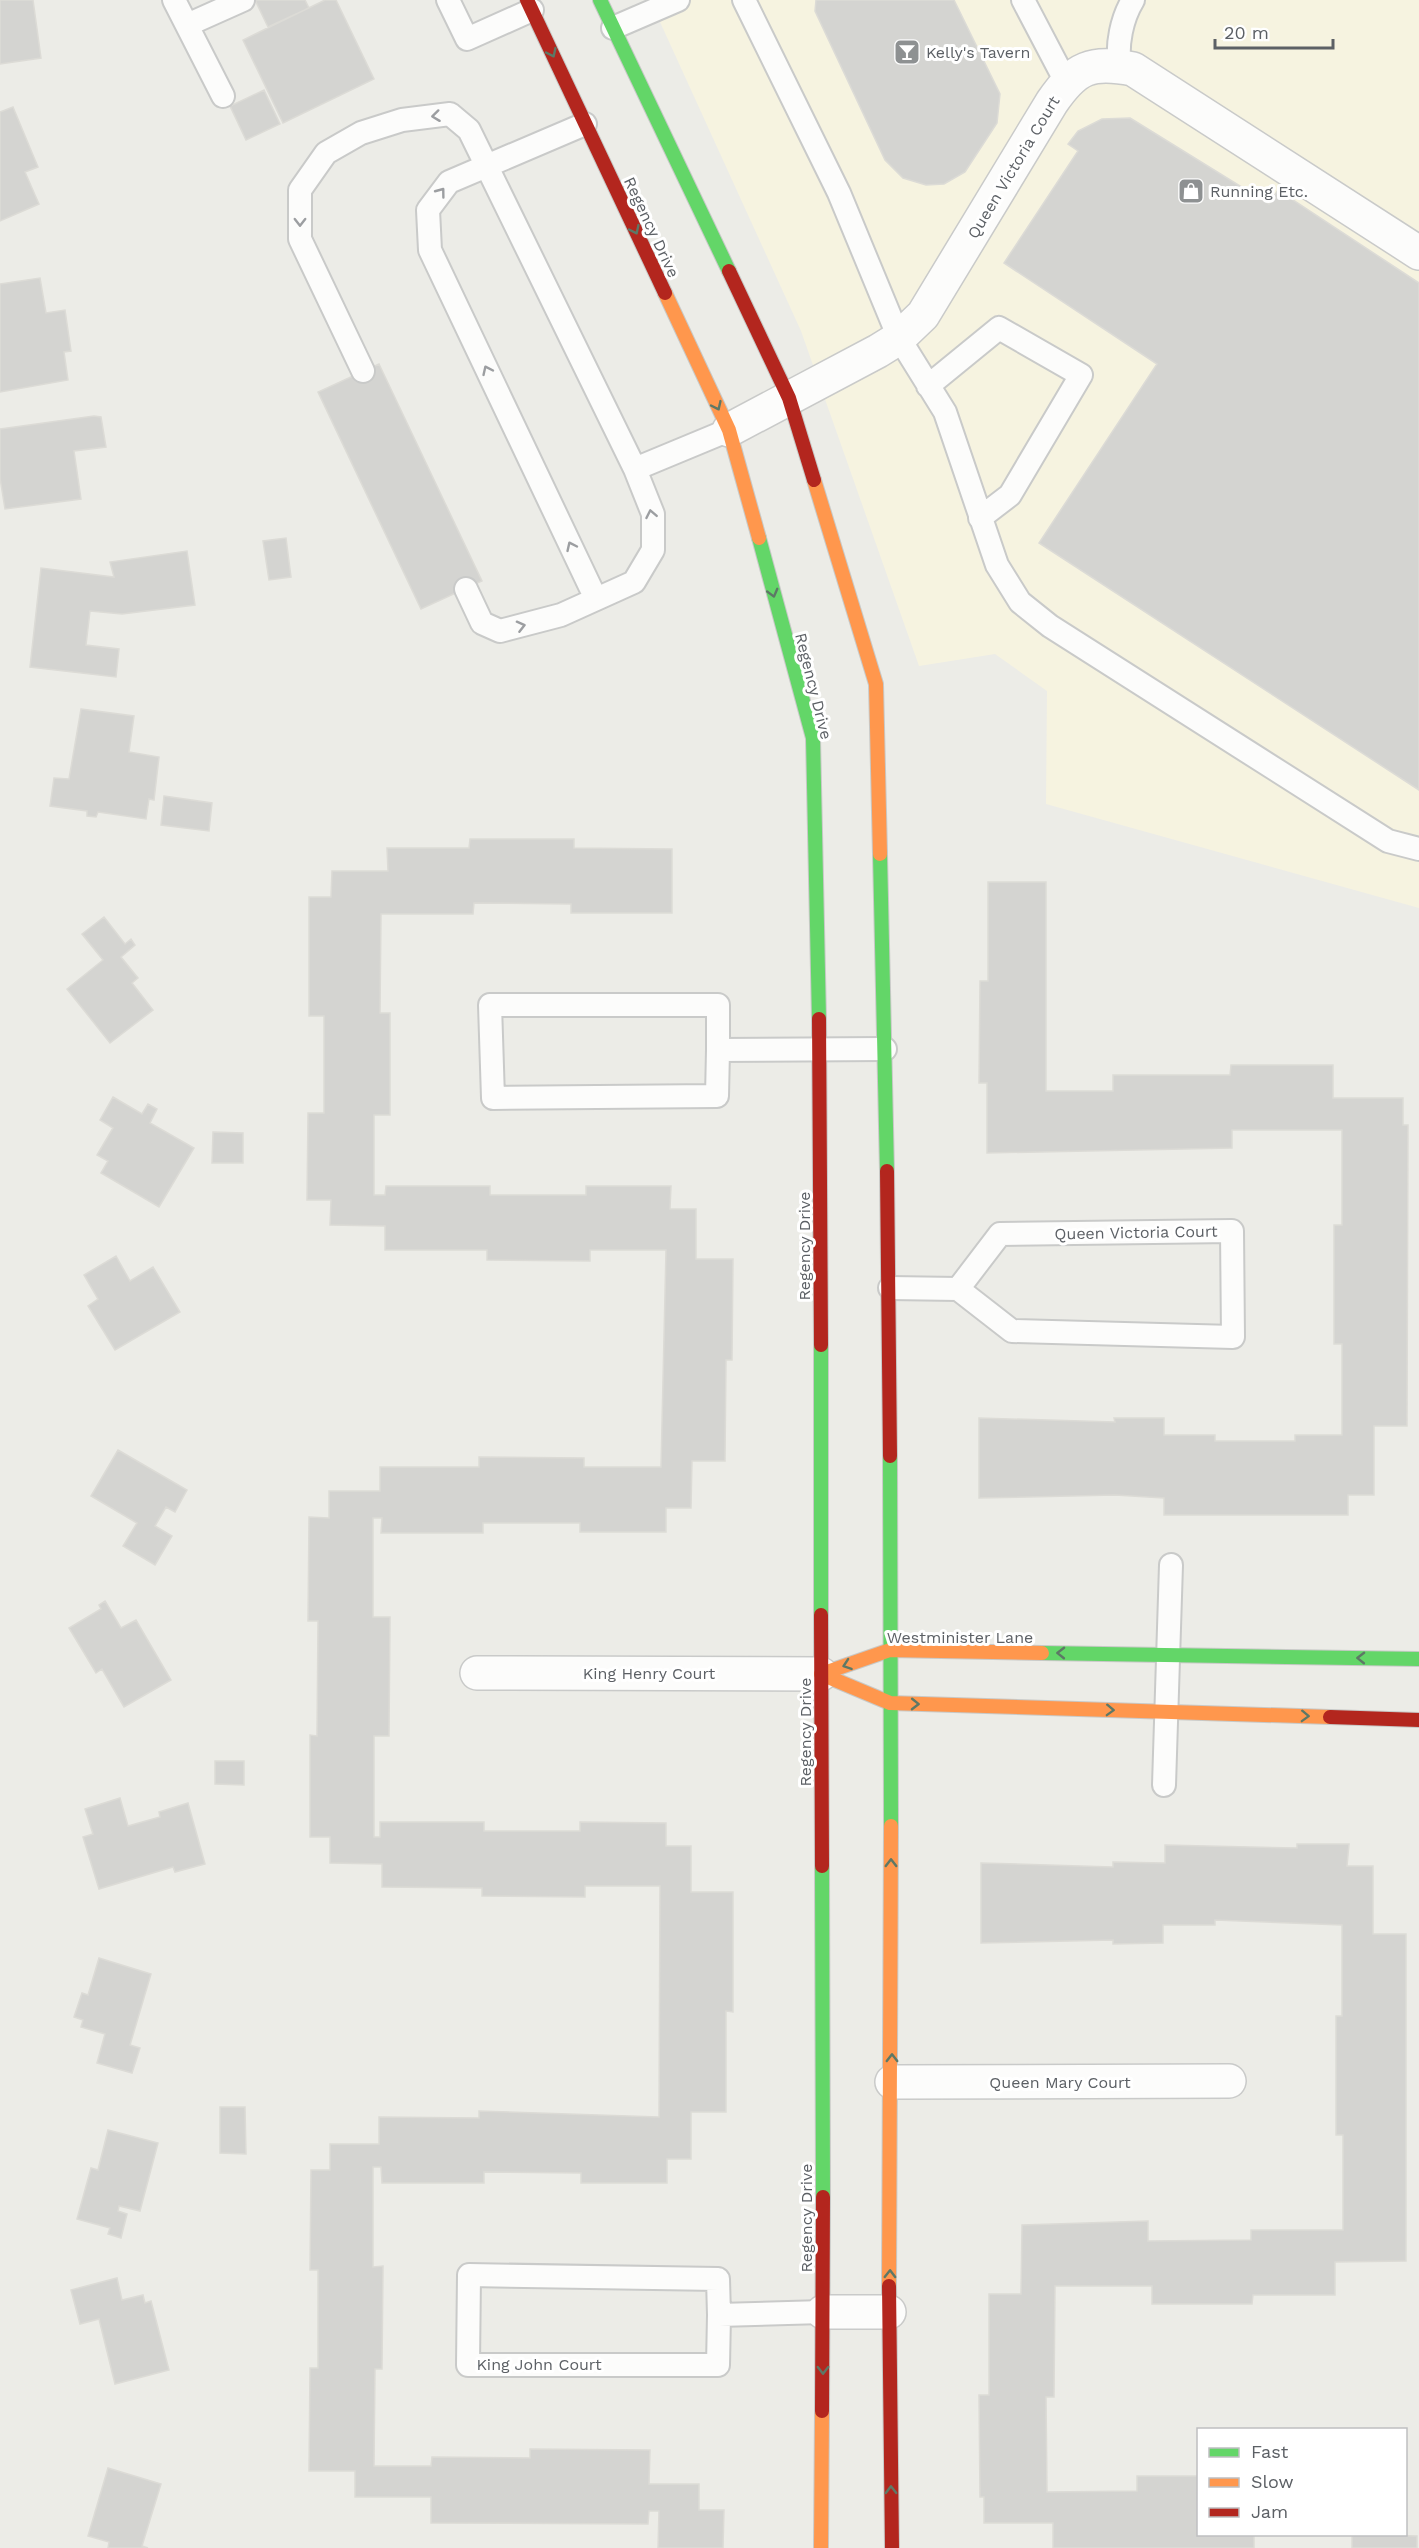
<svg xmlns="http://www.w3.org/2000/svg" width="1419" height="2548" font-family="'Work Sans',sans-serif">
  <rect width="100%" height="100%" fill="#ecece7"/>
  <path fill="#f6f3e0" d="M650 0H1419V908L1046 804 1047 691 995 654 919 666 801 331Z"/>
  <path fill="#d4d4d1" stroke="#dcdbd6" stroke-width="1.5" d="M0 0H33L41 58 0 64Z
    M255 0H305L309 8 268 27Z
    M325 0H336L374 79 283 123 243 40Z
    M816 0H954L1000 94 997 123 965 172 944 184 926 185 903 178 885 160 815 11Z
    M264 90 280 124 246 140 230 106Z
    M13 107 38 167 25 172 39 204 0 221V112Z
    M1130 118 1269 204 1278 190 1419 283V790L1039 543 1157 364 1004 263 1078 151 1068 144 1078 131 1102 119Z
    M40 278 46 313 65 310 71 351 64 352 68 380 0 392V284Z
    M379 364 482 581 421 609 318 392Z
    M94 416 101 417 106 447 74 451 81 499 5 509 0 478V429Z
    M286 538 291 577 269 580 263 541Z
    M187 551 195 605 122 614 90 611 86 645 119 649 116 677 30 667 41 568 114 577 110 562Z
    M81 709 134 716 129 752 159 757 154 800 149 799 146 819 98 812 96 817 87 816V811L50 806 54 778 69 779Z
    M164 796 212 803 209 831 161 825Z
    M470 839H574V848L672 849V913H571V904L474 903 473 914H381L380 1013H390V1115H374V1195H385L386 1186H490V1195H586V1186H671L670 1209H696V1259H733L732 1360H726L725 1461H692L691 1508H666V1532H580V1523H483V1533H381L382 1518H373V1617H390L389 1736H374V1837H380V1822H484V1831H580V1822L666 1823V1846H691V1892H733V2012L726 2011V2112H691V2159H667V2183H581V2173L484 2172V2183H382L381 2167H373V2267L383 2266 382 2369H375L374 2466H431L432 2457 530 2458V2449L650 2450 649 2484H699V2510H724L723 2548H658L659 2511H649L648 2524 431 2523V2497H355V2471H309L310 2368H318V2270H310L311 2170H330V2144H379V2117L479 2118V2111L659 2117 660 1886H585V1897L482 1896V1888L382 1887V1864L330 1863V1837H310V1735L317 1736 318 1621H308L309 1517 329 1518V1491H380V1467H479V1457L584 1458V1467H661L666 1250H590V1261L487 1260V1250H385V1226L330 1225 331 1200H307L308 1113H324V1016H309V897H331L332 871H388L387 848H469Z
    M988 882H1046V1091H1113V1075H1230L1231 1065H1333V1098H1403V1125H1408L1407 1426H1374V1495H1348V1515H1164V1498L1115 1495 979 1498V1418L1115 1422 1114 1418H1164V1435H1215V1441H1295V1435H1342V1344H1334V1225H1342V1130H1232V1148L987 1153V1083H979L980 981H988Z
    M104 917 125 944 131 939 135 945 121 957 138 978 132 983 153 1010 110 1043 67 989 103 960 82 934Z
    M113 1097 142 1114 148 1104 157 1109 150 1123 194 1148 159 1207 101 1173 108 1161 97 1155 113 1128 100 1120Z
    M213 1132 243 1133V1163H212Z
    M116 1256 130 1281 153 1267 180 1312 115 1350 88 1306 98 1299 84 1275Z
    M118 1450 187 1490 175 1512 166 1507 155 1526 172 1536 155 1565 123 1546 137 1523 91 1496Z
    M105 1601 121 1628 136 1620 171 1680 124 1707 102 1669 96 1673 69 1628 101 1609 99 1605Z
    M215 1761H244V1785L215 1784Z
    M120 1798 128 1826 160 1817 159 1812 188 1803 205 1864 175 1872 173 1867 99 1889 83 1837 93 1834 85 1809Z
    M1297 1844H1349L1347 1866H1373V1934H1406V2261L1335 2262V2295H1253L1252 2304H1152V2286H1055L1054 2397H1046L1047 2492 1137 2491V2476H1198V2534H1254V2548H1053V2523H984V2497H980L979 2395H989V2294H1021L1022 2225 1148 2221V2241L1251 2240V2230H1343V2135H1336V2016H1342V1925L1215 1920V1925H1163V1943L1113 1944V1940L981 1943V1863L1113 1867V1862L1165 1863V1845L1297 1848Z
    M99 1958 151 1974 130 2045 140 2048 132 2073 97 2063 105 2034 81 2027 83 2020 74 2017 82 1993 88 1995Z
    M220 2107H245L246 2154 220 2153Z
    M108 2130 158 2143 140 2211 119 2206 118 2211 127 2214 121 2238 108 2234 110 2228 77 2219 91 2168 98 2170Z
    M117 2278 122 2300 143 2295 145 2303 151 2301 169 2370 115 2384 99 2319 80 2324 71 2290Z
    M108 2468 161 2484 142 2546 148 2548H108L109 2542 88 2536Z
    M1356 2534 1417 2536V2548H1352V2537Z"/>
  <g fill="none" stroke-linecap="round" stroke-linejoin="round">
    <g stroke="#c9cac9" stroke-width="26">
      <path id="lane" d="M174 0 223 96
        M448 0 467 39 532 10
        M744 0 839 193 899 338 945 412 997 565 1020 602 1050 626 1388 841 1419 849
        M1023 0 1066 82
        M187 25 243 0
        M613 28 678 0
        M1120 67C1116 45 1122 18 1133 0
        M585 124 449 182 428 210 430 250 596 599
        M363 371 300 239V190L326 153 361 133 402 120 450 114 469 130 635 469 729 430
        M928 386 999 328 1081 375 1010 495 980 518
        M466 589 482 623 500 631 561 615 634 582 653 550V514L635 469
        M718 1050 717 1096 493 1098 490 1005H718V1050L885 1049
        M890 1288 958 1289 1012 1331 1233 1337 1232 1231 1000 1234 958 1289
        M1164 1785 1171 1565
        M719 2315 718 2365H468L469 2275 718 2279 719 2315 823 2312"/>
    </g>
    <g stroke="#c9cac9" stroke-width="36">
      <path id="street" d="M729 430 878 351 899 338 923 315 1052 102C1076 67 1091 61 1133 69L1419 253
        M477 1673 821 1674
        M892 2082 1229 2081
        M823 2312H889"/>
    </g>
    <g stroke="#c8c9c7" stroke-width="16">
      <path id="fast" d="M600 0 729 271
        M759 538 813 738 819 1019
        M880 854 887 1171
        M821 1345V1615
        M890 1456 891 1826
        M1042 1653 1419 1659
        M822 1866 823 2197"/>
    </g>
    <g stroke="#c8c9c7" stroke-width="16">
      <path id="slow" d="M665 293 729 430 759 538
        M814 480 876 684 880 854
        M821 1674 890 1703 1330 1717
        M821 1674 890 1650 1042 1653
        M889 2286 891 1826
        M821 2548 822 2411"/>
    </g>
    <g stroke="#c8c9c7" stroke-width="16">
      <path id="jam" d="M527 0 665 293
        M729 271 789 398 814 480
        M819 1019 821 1345
        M887 1171 890 1456
        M821 1615 822 1866
        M1330 1717 1419 1720
        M889 2286 892 2548
        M822 2411 823 2197"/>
    </g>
    <use href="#lane" stroke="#fcfcfb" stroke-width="22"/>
    <use href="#street" stroke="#fcfcfb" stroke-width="33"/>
    <use href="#fast" stroke="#63d668" stroke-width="14"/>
    <use href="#slow" stroke="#ff974d" stroke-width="14"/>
    <use href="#jam" stroke="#b3261e" stroke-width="14"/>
  </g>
  <defs><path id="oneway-chevron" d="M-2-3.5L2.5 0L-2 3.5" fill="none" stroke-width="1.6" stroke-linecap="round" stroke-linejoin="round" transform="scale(1.5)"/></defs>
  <g stroke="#5d7866">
    <use href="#oneway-chevron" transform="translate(552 53) rotate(65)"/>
    <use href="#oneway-chevron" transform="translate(635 230) rotate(65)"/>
    <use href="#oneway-chevron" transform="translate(717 406) rotate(65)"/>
    <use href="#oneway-chevron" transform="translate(773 593) rotate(75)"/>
    <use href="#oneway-chevron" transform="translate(1061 1653) rotate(-179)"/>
    <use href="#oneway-chevron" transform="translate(1361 1658) rotate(-179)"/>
    <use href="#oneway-chevron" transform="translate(847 1665) rotate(161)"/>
    <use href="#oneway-chevron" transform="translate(915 1704) rotate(1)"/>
    <use href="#oneway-chevron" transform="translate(1110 1710) rotate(2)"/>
    <use href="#oneway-chevron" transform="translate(1305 1716) rotate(2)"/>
    <use href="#oneway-chevron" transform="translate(891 1863) rotate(-90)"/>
    <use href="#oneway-chevron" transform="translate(892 2058) rotate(-90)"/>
    <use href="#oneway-chevron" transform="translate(890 2274) rotate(-89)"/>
    <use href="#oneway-chevron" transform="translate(823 2370) rotate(90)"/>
    <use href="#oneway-chevron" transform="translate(891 2490) rotate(-91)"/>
  </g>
  <g stroke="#9c9ea1">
    <use href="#oneway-chevron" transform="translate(436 116) rotate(173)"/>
    <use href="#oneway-chevron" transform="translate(441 192) rotate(-53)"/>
    <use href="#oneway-chevron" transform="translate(300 222) rotate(90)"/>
    <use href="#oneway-chevron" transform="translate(487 370) rotate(-115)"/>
    <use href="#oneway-chevron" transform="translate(651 514) rotate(-101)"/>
    <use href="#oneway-chevron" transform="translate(571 546) rotate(-115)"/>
    <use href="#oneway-chevron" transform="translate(521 626) rotate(-14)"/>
  </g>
  <defs>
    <g id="bar-square" transform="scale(1.35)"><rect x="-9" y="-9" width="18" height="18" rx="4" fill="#8e9192" stroke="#fff"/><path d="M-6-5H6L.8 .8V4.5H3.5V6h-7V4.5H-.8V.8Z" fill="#fff"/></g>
    <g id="shop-square" transform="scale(1.35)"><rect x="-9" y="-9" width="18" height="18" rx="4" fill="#8e9192" stroke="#fff"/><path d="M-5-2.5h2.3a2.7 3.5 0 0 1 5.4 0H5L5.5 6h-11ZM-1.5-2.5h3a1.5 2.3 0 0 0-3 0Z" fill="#fff"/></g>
  </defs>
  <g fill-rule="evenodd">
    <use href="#bar-square" x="907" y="52"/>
    <use href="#shop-square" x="1191" y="191"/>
  </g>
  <g text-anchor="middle" stroke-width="6" stroke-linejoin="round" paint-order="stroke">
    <g font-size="16" fill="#5c6065" stroke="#fff" text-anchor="start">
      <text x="926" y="58">Kelly's Tavern</text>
      <text x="1210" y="197">Running Etc.</text>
    </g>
    <g font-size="16" fill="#5c6065" stroke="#fff">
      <text transform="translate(1013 167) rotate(-59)" y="6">Queen Victoria Court</text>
      <text transform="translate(652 227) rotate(65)" y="6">Regency Drive</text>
      <text transform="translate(814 686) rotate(76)" y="6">Regency Drive</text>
      <text transform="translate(1136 1232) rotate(-1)" y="6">Queen Victoria Court</text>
      <text transform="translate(804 1246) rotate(-90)" y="6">Regency Drive</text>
      <text x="960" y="1643">Westminister Lane</text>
      <text x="649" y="1679">King Henry Court</text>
      <text transform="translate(805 1732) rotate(-90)" y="6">Regency Drive</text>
      <text x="1060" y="2088">Queen Mary Court</text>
      <text transform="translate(806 2218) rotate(-90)" y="6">Regency Drive</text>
      <text x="539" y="2370">King John Court</text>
    </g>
  </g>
  <rect x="1197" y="2428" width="210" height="108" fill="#ffffff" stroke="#bebfc1" stroke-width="1.5"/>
  <rect x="1209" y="2448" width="30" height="9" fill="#63d668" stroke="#bebfc1" stroke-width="1.5"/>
  <text x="1251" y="2458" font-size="18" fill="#5c6065">Fast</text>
  <rect x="1209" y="2478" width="30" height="9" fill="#ff974d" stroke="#bebfc1" stroke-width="1.5"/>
  <text x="1251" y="2488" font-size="18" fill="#5c6065">Slow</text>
  <rect x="1209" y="2508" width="30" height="9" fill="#b3261e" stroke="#bebfc1" stroke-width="1.5"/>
  <text x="1251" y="2518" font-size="18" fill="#5c6065">Jam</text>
  <path d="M1215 39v9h118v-9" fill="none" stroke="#5c6065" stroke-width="3"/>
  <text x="1224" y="39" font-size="18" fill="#5c6065" stroke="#ffffff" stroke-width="4.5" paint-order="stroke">20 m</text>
</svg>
